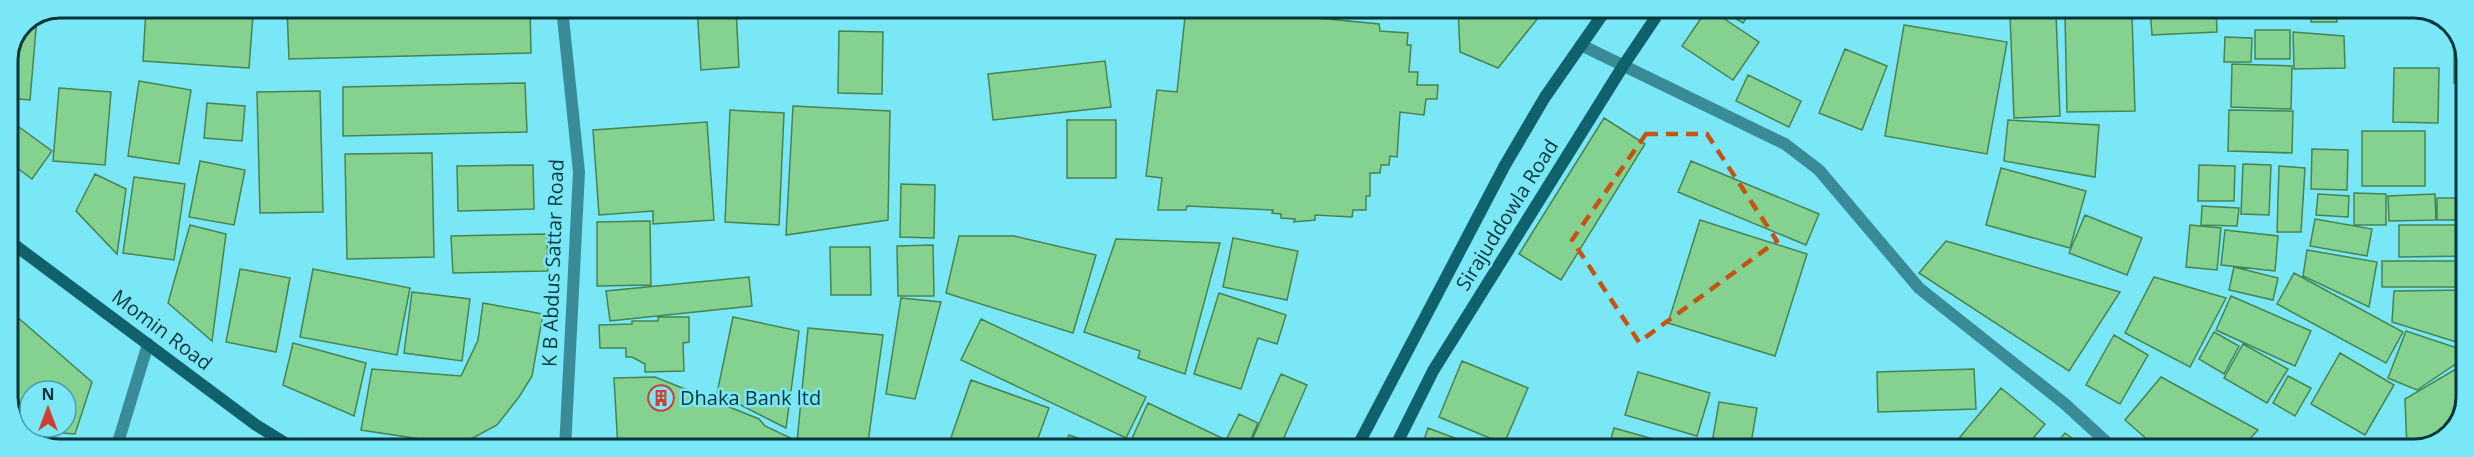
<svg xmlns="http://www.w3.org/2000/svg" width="2474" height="457" font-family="'Open Sans',sans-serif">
  <rect width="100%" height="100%" fill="#7ae7f7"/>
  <path fill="#84d190" stroke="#468451" stroke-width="1.5" fill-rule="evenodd" d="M58 8H134V9L58 11Z
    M287 8H530L531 53 289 59Z
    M697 8H736L739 67 701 70Z
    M1186 8H1270L1319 13 1318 18 1379 24 1380 31 1408 33 1407 45H1411L1409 72H1418L1417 85H1438L1437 99H1426L1424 115 1400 112 1397 157 1390 156 1389 165H1381L1380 173H1370V196H1366V210H1353L1352 217 1315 215V220L1294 222 1295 219 1281 218V214L1272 213 1273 210 1187 206 1186 210H1158L1162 178 1146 176 1157 90 1177 92Z
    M1366 8H1414L1413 13 1366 11Z
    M1458 8H1546L1498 68 1460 52Z
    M1708 8 1759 42 1733 80 1682 46Z
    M1718 8H1753L1743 23Z
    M2150 8H2216L2217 32 2152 35Z
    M2245 8H2308V12L2244 11Z
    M2311 8H2337V22H2311Z
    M146 9 253 15 249 68 143 61Z
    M2056 14 2060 116 2014 118 2010 15Z
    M2132 14 2135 111 2067 112 2065 15Z
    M37 17 30 100 8 98V60L23 23Z
    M1904 25 2007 42 1987 154 1885 136Z
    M2255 30H2290V59H2255Z
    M839 31 883 32 882 94 838 93Z
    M2293 32 2344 36 2345 68 2294 69Z
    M2225 37 2252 38 2251 62H2224Z
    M2454 47 2463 48 2466 54V84L2454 83Z
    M1845 49 1887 66 1862 130 1819 113Z
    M1105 61 1111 107 993 120 988 74Z
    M2232 64 2292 66 2291 109 2231 107Z
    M2394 68H2439L2438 123 2393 122Z
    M1748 75 1801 101 1789 127 1736 101Z
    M139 81 191 90 179 164 128 156Z
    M525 83 527 132 343 136V87Z
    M59 88 111 92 105 165 53 161Z
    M320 91 323 212 260 213 257 92Z
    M207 103 245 106 242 141 204 138Z
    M793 106 890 111 888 220 786 235Z
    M730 110 784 113 779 225 725 222Z
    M2229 110 2293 111 2292 153 2228 151Z
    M1604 118 1645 144 1561 280 1519 254Z
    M8 119 52 151 32 179 8 161Z
    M1067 120H1116V178H1067Z
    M2008 120 2099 125 2095 177 2004 161Z
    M707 122 714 220 653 224V211L599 215 593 130Z
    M2362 131H2425V186H2362Z
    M2312 149 2348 150 2347 190 2311 189Z
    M432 153 434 257 347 259 345 154Z
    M200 161 245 170 234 225 189 217Z
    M1691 161 1819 214 1806 245 1678 192Z
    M2243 164 2271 165 2269 215 2241 214Z
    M533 165 534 209 458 211 457 166Z
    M2199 165 2235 166 2234 201H2198Z
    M2279 166 2305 168 2301 232H2277Z
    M2001 168 2086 191 2070 248 1986 225Z
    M95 174 126 189 117 254 76 211Z
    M134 177 185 184 174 260 123 253Z
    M901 184 935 185 934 238 900 237Z
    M2354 193 2386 194V225H2354Z
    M2318 194 2349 196 2348 217 2316 215Z
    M2435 194 2436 220 2389 221 2388 196Z
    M2437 198H2466V220H2437Z
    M2202 206 2239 208 2237 226 2201 225Z
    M2085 215 2142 238 2127 275 2069 253Z
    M2315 219 2372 229 2367 256 2310 246Z
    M1700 220 1807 254 1775 356 1668 323Z
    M650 221 651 285 597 286V222Z
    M190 225 226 234 212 341 168 303Z
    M2190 225 2221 228 2217 270 2186 267Z
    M2399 225H2466V256L2399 257Z
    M2225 230 2278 236 2275 271 2221 265Z
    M547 234 548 271 453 273 451 236Z
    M959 236H1014L1096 255 1073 333 946 293Z
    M1233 238 1298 251 1287 300 1223 287Z
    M1116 239 1220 243 1185 374 1138 358 1140 351 1084 332Z
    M1946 241 2120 292 2069 371 1919 273Z
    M933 245 934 296H898L897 246Z
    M830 247H870L871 295H831Z
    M2307 250 2377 262 2369 307 2303 276Z
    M2382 261H2466V287H2382Z
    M2234 267 2278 278 2273 300 2229 290Z
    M240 269 290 278 276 352 226 342Z
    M313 269 410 288 397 355 300 337Z
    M2294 273 2403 332 2386 363 2277 304Z
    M749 277 752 306 610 321 606 291Z
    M2154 277 2226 298 2190 367 2125 333Z
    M2466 290V345L2392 322 2394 291Z
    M412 292 470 299 462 361 404 353Z
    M1219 293 1286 315 1277 344 1258 338 1241 389 1194 374Z
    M2231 296 2311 331 2295 366 2216 330Z
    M901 298 941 302 915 399 886 394Z
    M483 303 543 314 532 376 519 397 497 425 471 439 440 442 361 430 372 369 461 376 478 340Z
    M8 309 92 382 75 434 20 430 8 403ZM30 391H66V427H30Z
    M658 317H689V342L683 343 684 371 645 372V364L632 357H626V348H600L599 325 632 324V321H658Z
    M733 317 799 331 786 428 717 393Z
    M981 319 1146 397 1126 438 961 360Z
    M808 328 883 335 867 449H818L797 442Z
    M2406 331 2466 351V357L2417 390 2388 378Z
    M2214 332 2239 346 2224 374 2199 359Z
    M2114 335 2148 355 2120 404 2086 385Z
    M293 343 366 363 354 416 283 385Z
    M2243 344 2288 369 2267 403 2224 378Z
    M2340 353 2394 385 2365 435 2311 404Z
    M1462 361 1528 388 1504 444 1439 417Z
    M2466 363V407L2448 437 2414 449H2407L2405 399Z
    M1974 369 1976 409 1878 412 1877 372Z
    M1638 372 1710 393 1697 436 1625 415Z
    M1281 374 1307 385 1279 449H1248Z
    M2288 376 2311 388 2295 416 2273 403Z
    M655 377 759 419 765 426 795 440 790 449H618L614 378Z
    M2161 377 2258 430 2240 449H2158L2125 420Z
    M971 380 1049 408 1034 449H947Z
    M2001 388 2045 424 2024 449H1950Z
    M1719 402 1757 408 1750 449H1711Z
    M1148 403 1226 440 1239 414 1258 423 1246 449H1138L1129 445Z
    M1428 428 1484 449H1421Z
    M1614 428 1689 449H1608Z
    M2065 433 2087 449H2052Z
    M1069 435 1110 449H1064Z"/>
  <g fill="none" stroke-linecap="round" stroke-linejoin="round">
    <path stroke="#398c97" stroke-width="12" d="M1581 45 1785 144 1819 170 1919 288 2065 404 2114 449
      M116 449 148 344"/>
    <path stroke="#398c97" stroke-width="12" d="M562 8 579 172 565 449"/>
    <path stroke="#0f616b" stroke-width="12" d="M8 240 256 425 295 449
      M1356 449 1505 165 1545 97 1607 8
      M1394 449 1433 371 1623 66 1662 8"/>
  </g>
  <path fill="none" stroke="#c55413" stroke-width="4.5" stroke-dasharray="12 8" stroke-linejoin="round" d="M1646 134H1707L1777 241 1639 342 1572 240Z"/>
  <defs>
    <g id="building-ring" transform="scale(1.35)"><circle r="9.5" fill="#7ae7f7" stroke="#cd3f35" stroke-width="1.5"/><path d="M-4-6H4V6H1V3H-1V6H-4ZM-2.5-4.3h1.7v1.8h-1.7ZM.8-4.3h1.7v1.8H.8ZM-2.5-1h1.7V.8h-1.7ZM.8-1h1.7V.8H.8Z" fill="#cd3f35"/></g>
  </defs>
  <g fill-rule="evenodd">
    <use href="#building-ring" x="661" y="398"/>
  </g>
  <g text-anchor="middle" stroke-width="5" stroke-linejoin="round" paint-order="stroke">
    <g font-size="20" fill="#00353b" stroke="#7ae7f7">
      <text transform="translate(1507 215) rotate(-58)" y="7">Sirajuddowla Road</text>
      <text transform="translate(553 263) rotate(-88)" y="7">K B Abdus Sattar Road</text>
      <text transform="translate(162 330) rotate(37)" y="7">Momin Road</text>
    </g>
    <g font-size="20" fill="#00353b" stroke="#7ae7f7" text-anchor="start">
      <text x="680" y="405">Dhaka Bank ltd</text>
    </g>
  </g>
  <path d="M0 0H2474V457H0ZM60 18H2414A42 42 0 0 1 2456 60V397A42 42 0 0 1 2414 439H60A42 42 0 0 1 18 397V60A42 42 0 0 1 60 18Z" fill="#7ae7f7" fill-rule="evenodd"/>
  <path fill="none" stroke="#00353b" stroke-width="3" d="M60 18H2414A42 42 0 0 1 2456 60V397A42 42 0 0 1 2414 439H60A42 42 0 0 1 18 397V60A42 42 0 0 1 60 18Z"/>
  <g transform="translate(48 409)"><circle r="28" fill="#7ae7f7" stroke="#49a0ac" stroke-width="1.5"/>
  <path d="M0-4.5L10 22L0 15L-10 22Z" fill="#cd3f35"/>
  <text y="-9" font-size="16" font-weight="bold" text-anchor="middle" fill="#00353b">N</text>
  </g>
</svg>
